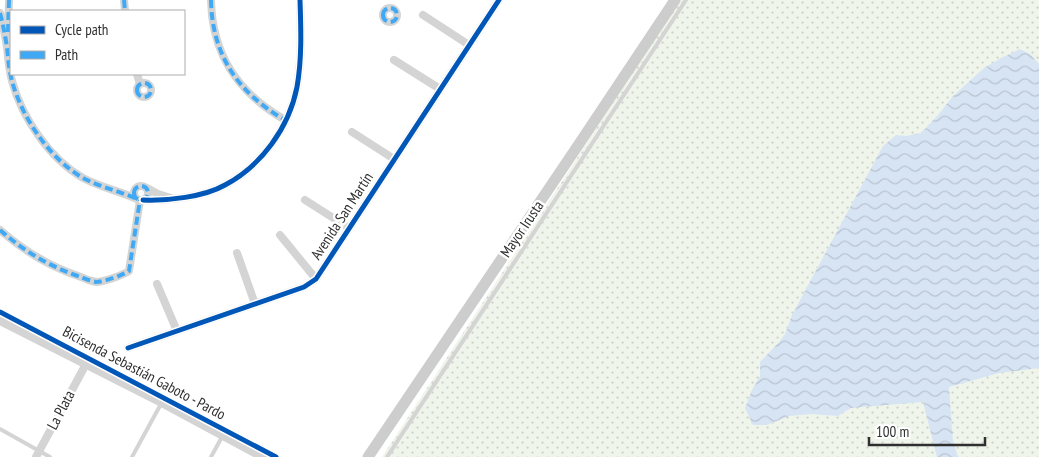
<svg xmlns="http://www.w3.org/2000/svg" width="1039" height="457" font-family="'PT Sans Narrow',sans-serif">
  <defs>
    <pattern id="grass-dots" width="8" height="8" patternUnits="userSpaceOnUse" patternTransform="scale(1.25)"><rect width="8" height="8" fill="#eff5eb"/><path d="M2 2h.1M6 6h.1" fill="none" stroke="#cdd2ca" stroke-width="1.8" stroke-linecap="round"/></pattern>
    <pattern id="water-waves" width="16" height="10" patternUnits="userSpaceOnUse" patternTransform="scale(1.25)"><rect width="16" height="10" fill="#d7e4f4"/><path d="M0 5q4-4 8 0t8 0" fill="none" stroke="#b9c4d2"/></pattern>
  </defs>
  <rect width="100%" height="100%" fill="#fff"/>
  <path fill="url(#grass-dots)" d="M680 0H1039V457H382Z"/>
  <path fill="url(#water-waves)" d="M1020 49 1030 54 1039 64V368L999 373 949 387 953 441 958 457H937L923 402 851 408 838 416 811 414 789 416 767 425H753L745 408 752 390 760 376V362L780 341 785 334 792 315 883 146 896 135 906 136 921 133 938 115 953 96 984 68 1001 58Z"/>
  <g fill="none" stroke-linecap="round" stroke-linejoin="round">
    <path stroke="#d4d4d4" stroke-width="4" d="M0 429 50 457
      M132 457 162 402
      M211 457 223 435
      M387 457 686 0"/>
    <path stroke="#d4d4d4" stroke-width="8" d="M124 0 125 11
      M211 0C212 55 238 93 285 120
      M383 15a7 7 0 1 1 14 0a7 7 0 1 1-14 0Z
      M0 13C3 24 5 35 7 47 8 58 9 70 12 81 22 118 50 159 83 178 100 187 119 191 137 199
      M423 15 469 45
      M8 35 9 0
      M394 60 440 89
      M137 74 140 84
      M137 90a7 7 0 1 1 14 0a7 7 0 1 1-14 0Z
      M352 132 394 159
      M134 193a7 7 0 1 1 14 0a7 7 0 1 1-14 0Z
      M147 188 158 194 171 198
      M143 200C167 201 204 197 225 185 261 166 289 128 297 87 302 59 301 29 300 0
      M305 200 349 228
      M0 230C24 251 50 267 81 277 85 279 91 281 96 282 104 282 123 275 129 271L140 200
      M280 235 316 279
      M237 253 255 304
      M157 284 177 331
      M128 348 304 287 316 279 499 0
      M36 457 86 364"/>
    <path stroke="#d4d4d4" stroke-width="10" d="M0 320 162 402 264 457"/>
    <path stroke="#cdcdcd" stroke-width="11" d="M368 457 581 141 675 0"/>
    <path stroke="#3fa9f5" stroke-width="4" stroke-dasharray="8 4" stroke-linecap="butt" d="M124 0 125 11
      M211 0C212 55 238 93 285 120
      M383 15a7 7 0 1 1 14 0a7 7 0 1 1-14 0Z
      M0 13C3 24 5 35 7 47 8 58 9 70 12 81 22 118 50 159 83 178 100 187 119 191 137 199
      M8 32 9 0
      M137 90a7 7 0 1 1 14 0a7 7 0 1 1-14 0Z
      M134 193a7 7 0 1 1 14 0a7 7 0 1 1-14 0Z
      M0 230C24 251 50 267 81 277 85 279 91 281 96 282 104 282 123 275 129 271L140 200"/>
    <g stroke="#fff" stroke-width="8">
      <path id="cycleway" d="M143 200C167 201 204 197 225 185 261 166 289 128 297 87 302 59 301 29 300 0
        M0 312 276 457
        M128 348 304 287 316 279 499 0"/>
    </g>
    <use href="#cycleway" stroke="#0057b8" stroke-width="5"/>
  </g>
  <g text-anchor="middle" stroke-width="5" stroke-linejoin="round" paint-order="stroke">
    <g font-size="15" fill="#2f2f2f" stroke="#fff">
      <text transform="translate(342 216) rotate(-57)" y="5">Avenida San Martín</text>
      <text transform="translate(522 229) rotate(-56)" y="5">Mayor Irusta</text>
      <text transform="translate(144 373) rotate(28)" y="5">Bicisenda Sebastián Gaboto - Pardo</text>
      <text transform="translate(61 410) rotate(-62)" y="5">La Plata</text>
    </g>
  </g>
  <rect x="10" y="10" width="175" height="65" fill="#ffffff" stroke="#acacac"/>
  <rect x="20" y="26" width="25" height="8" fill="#0057b8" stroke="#acacac"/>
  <text x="55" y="35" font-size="15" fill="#2f2f2f">Cycle path</text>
  <rect x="20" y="51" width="25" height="8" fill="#3fa9f5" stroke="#acacac"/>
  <text x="55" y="60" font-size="15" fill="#2f2f2f">Path</text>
  <path d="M869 437v8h116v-8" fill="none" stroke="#2f2f2f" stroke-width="2.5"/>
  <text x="876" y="437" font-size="15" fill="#2f2f2f" stroke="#ffffff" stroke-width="4" paint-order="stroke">100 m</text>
</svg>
